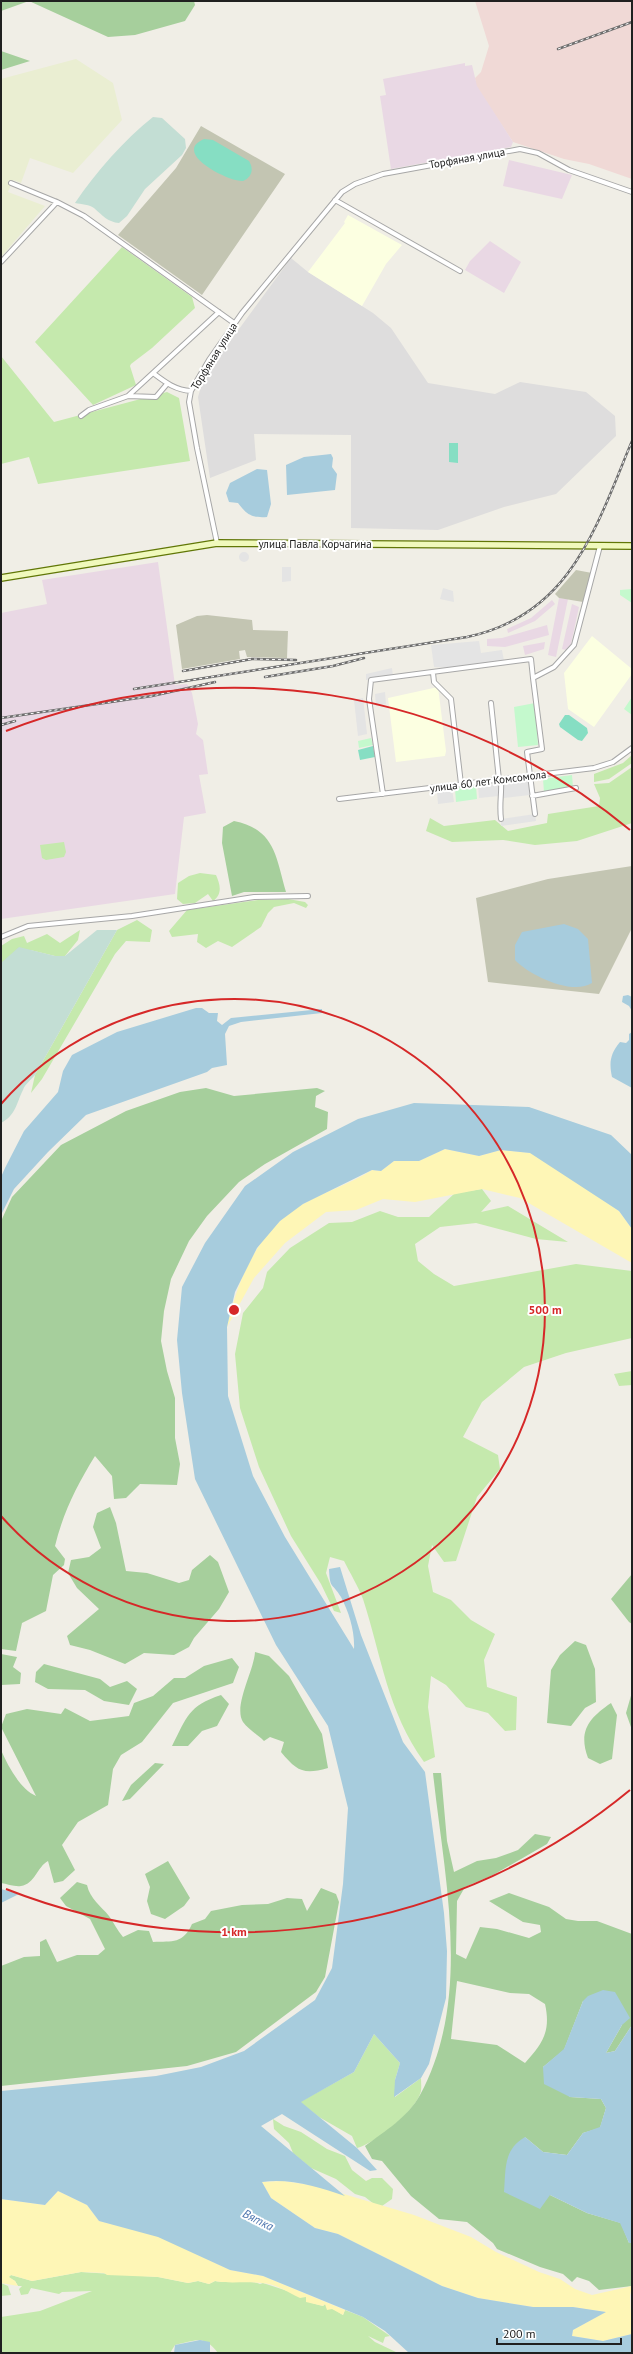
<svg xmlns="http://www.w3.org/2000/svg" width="633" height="2354" font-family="'PT Sans',sans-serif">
  <rect width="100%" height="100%" fill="#f0eee6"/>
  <path fill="#dedddd" d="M291 258 308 272 373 313 391 328 428 383 495 394 520 382 586 392 615 416 616 436 556 494 504 507 438 530 351 528V435L254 434 256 460 210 478 198 397 204 377Z"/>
  <path fill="#f0d9d6" d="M475 1H632V179L589 164 564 159 513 142 476 86 475 78 481 72 489 46Z"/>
  <path fill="#e9d8e4" d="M465 63V66L472 65 477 86 513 142 511 147 391 169 380 96 386 95 383 79Z
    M509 160 572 175 562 199 503 186Z
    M490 241 521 262 504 293 465 270 470 261Z
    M158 562 175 685 187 684 192 693 198 724 196 734 203 740 208 774 199 775 206 813 184 817 175 894 1 919V613L47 604 42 580Z
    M559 598 568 599 556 657 548 655Z
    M552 600 555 604 535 621 508 633 507 629 531 618Z
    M572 604 579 607 571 644 566 650 562 649Z
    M547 625 549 635 505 647 487 646V639L502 638Z
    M545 642 544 649 525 655 523 646Z"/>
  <path fill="#fcffe1" d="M348 215 402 245 386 264 362 306 308 272 345 223 344 222Z
    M592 636 632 669V674L594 727 568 709 564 673Z
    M438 687 446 751 445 756 396 762 388 698Z"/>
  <path fill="#c3c5b2" d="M201 126 285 174 202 295 118 235 176 168Z
    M576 570 592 573 583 602 559 598 555 594Z
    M207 615 252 620 253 630 288 631 287 658 247 657 245 650 239 651 240 659 182 669 176 625 197 616Z
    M632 866V928L599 994 488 982 476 898 548 879Z"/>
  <path fill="#eaeed2" d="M76 59 113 83 122 120 73 173 30 158 21 183 13 180 8 192 45 206 1 257V79Z"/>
  <path fill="#c5e9ad" d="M122 247 192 297 195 308 152 348 131 364 130 366 136 385 93 405 35 342Z
    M1 356 54 422 167 392 179 398 190 461 38 484 29 457 1 464Z
    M632 755V763L609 779 594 782V774L623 763Z
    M632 767V823L577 841 535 845 503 840 452 842 426 831 430 818 444 826 495 820 508 831 547 823 548 814 599 806 600 798 594 784 609 783Z
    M64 842 66 852 64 857 46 860 42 858 40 845Z
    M200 873 216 875C220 884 223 894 213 901L208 894 195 903 183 904 177 899 178 883 189 876Z
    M288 899 305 902 308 905 306 908 294 903 274 907 268 913 261 927 232 947 218 941 206 948 197 942 198 934 172 937 169 931 187 910 258 900Z
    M137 920 152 930 150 942 126 941 115 954 42 1079 31 1093 35 1075 117 930Z
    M80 930 78 940 65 956H55L30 950 1 963V946L12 939 24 936 27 943 47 934 60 943Z
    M482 1189 491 1201 481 1212 508 1206 568 1242 536 1239 476 1223 440 1227 415 1244 418 1261 434 1274 454 1286 576 1264 632 1271V1338L566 1353 524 1367 482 1402 463 1437 498 1455 500 1469 477 1497 456 1561 444 1562 432 1545 428 1566 433 1592 451 1600 471 1620 495 1634 484 1660 487 1687 517 1697 516 1730 505 1731 488 1713 466 1707 446 1685 431 1676 428 1707 435 1757 424 1762C387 1710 382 1658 363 1599 358 1586 350 1573 344 1561L330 1557 326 1573 341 1613 334 1611 321 1584 291 1536 259 1467 240 1408 235 1354 243 1313 263 1288 267 1272 290 1248 329 1223 352 1222 380 1211 398 1217H429L455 1193Z
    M632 1371V1385L619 1386 614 1374Z
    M374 2034 400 2063 395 2080V2097L421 2078C421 2083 422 2090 420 2094 414 2112 374 2144 357 2148L352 2136 319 2117 300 2102 354 2072Z
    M273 2119 284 2126 301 2132 327 2149 345 2156 352 2170 366 2181 372 2178H382L393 2189 392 2199 382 2206 374 2204 365 2197 355 2194 336 2179 311 2168 293 2153 289 2143 274 2129Z
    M81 2272 158 2277 188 2283 198 2281 209 2284 215 2281C228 2284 250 2279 260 2284L263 2283 306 2297 312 2303 323 2306 325 2304 343 2315 345 2310 363 2317 390 2336 385 2337 383 2343 368 2336 375 2342 398 2353H218C203 2334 196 2341 175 2345L170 2353H1V2317L40 2311 92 2291 62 2292 59 2294 31 2288 28 2294 21 2295 19 2289 22 2286H18L15 2281 8 2277 11 2275 32 2281Z
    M1 2283 8 2286 11 2295 1 2296Z"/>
  <path fill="#a6cf9c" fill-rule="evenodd" d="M1 1H194L195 5 185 21 135 35 108 37 29 1 1 11Z
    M1 51 30 61 1 70Z
    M234 821C275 829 276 857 286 892H244L232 896 222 843 223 827Z
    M206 1088 234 1096 317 1088 325 1091 316 1096 315 1107 328 1112 327 1129 265 1164 239 1182 207 1216 189 1241 171 1279 164 1311 161 1341 167 1371 175 1398V1438L180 1464 177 1485 140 1484 126 1498 114 1499 112 1476 95 1456C77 1485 63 1513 55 1546L65 1559 64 1565 53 1575 46 1611 22 1623 16 1651 1 1649 2 1219 12 1197 61 1145 126 1111 180 1092Z
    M110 1507 116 1523 126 1571 147 1573 179 1583 189 1580 192 1570 210 1555 218 1562 229 1592 219 1609 194 1638 189 1647 174 1655 144 1653 125 1664 90 1650 70 1645 67 1636 99 1609 77 1588 68 1573 71 1560 89 1557 101 1548 93 1527 97 1513Z
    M632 1574V1624L629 1622 611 1599Z
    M575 1641 586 1645 595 1669 596 1702 585 1708 571 1726 547 1723 551 1670 560 1655Z
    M255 1652 269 1656 289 1676 322 1734 328 1768C303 1775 297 1771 281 1752L284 1742 270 1737 264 1741C258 1735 248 1729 243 1722 233 1706 254 1671 255 1652Z
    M1 1654 17 1657 13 1667 21 1673 20 1684 1 1685Z
    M232 1658 239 1667 233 1683 173 1703 142 1742 121 1755 113 1769 108 1805 78 1822 62 1845 75 1870 63 1881 54 1883 48 1861C37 1867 35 1884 21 1886 15 1887 7 1884 1 1883V1750C8 1766 20 1789 36 1796L1 1727 6 1714 27 1709 61 1714 65 1708 90 1721 129 1716 134 1703 153 1696 174 1678H185L204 1666Z
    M44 1664 100 1679 110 1687 127 1681 137 1689 129 1705 104 1701 85 1690 48 1689 35 1682 36 1672Z
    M632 1692V1730L626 1713Z
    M221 1695 229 1704 217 1726 202 1731 188 1746H172C187 1717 188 1706 221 1695Z
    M611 1703 617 1715 612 1759 600 1764 588 1758C578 1731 589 1718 611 1703Z
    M155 1763 164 1764 130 1799 122 1801 131 1785Z
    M433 1773H441L447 1841 454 1872 477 1861 496 1858 518 1850 535 1834 551 1837 547 1844 493 1875 465 1887 457 1901 456 1954 466 1959 480 1927 497 1929 529 1938 541 1932 540 1925 523 1922 489 1901 509 1893 549 1907 566 1919 578 1921H597L632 1934V2025L615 2051 606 2053 622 2025 583 2001 564 2050 543 2067 570 2097 601 2099 606 2108 600 2128 583 2133 567 2155 543 2152 525 2137 550 2195 587 2213 621 2223 629 2243H632V2286L599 2290 589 2281 577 2277 572 2282 563 2274 540 2267 497 2249 493 2243 467 2222 439 2219 411 2196 382 2161 372 2159 365 2146C385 2131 408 2117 420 2095 473 1997 444 1877 433 1773ZM457 1981 510 1993 529 1994 545 2004C551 2031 543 2043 525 2063L497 2045 451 2039Z
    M168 1861 190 1898 184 1906 165 1919 151 1914 147 1901 150 1887 145 1874Z
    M77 1882 87 1885C90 1899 101 1906 109 1916 114 1923 117 1930 123 1937L138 1930 149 1931 153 1942C173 1941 183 1944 192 1924L205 1919 211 1911 242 1905 268 1904 287 1898 302 1899 307 1911 321 1888 336 1894 339 1902 325 1977 316 1992 236 2052 187 2066 1 2086V1966L24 1957 40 1956V1942L46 1939 57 1962 77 1955H98L105 1949 90 1919 66 1906 60 1898Z"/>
  <path fill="#c3ded4" d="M153 117 162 118 185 139 186 148 182 155 145 189 127 216 119 223C108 222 103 216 94 208 90 205 81 204 75 203 96 172 124 140 153 117Z
    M97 930H117L35 1075C31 1080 25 1084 23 1090 16 1104 16 1115 1 1123V963L19 947 55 956H65Z"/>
  <path fill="#fef6b6" d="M445 1149 479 1156 501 1150 531 1153 560 1171 619 1211 632 1229V1263L520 1198 482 1189 415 1202 383 1199 356 1210 326 1212 285 1243 254 1278 227 1327C238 1278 258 1230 303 1204 326 1191 350 1184 372 1170L381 1171 394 1161H419Z
    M283 2181 317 2186 414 2215 471 2237 496 2252 539 2272 560 2279 575 2289 592 2295 632 2286 630 2296 632 2334 603 2341 572 2336 573 2330 605 2312 573 2307H533L478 2298 442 2286 338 2234 315 2228 271 2198 262 2182Z
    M58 2191 87 2205 99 2221 158 2236 230 2270 263 2276 345 2310 343 2315 332 2309 327 2310 325 2304 323 2306 306 2302V2297L300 2298C289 2293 274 2283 262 2283 245 2281 230 2284 215 2281L209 2284 198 2281 188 2283 158 2277 107 2275 104 2273 81 2272 32 2281 11 2275 9 2277 15 2281 18 2286 1 2283V2199L45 2205Z"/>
  <path fill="#c4f9cd" d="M632 589V603L620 595V590Z
    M632 697V715L624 709Z
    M535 703 538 745 518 747 514 707Z
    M371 738 373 745 359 748 358 741Z
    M572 775 573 787 544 792 543 779Z
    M476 786 477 799 456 802 455 789Z"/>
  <path fill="#86dec3" d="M204 139 213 140 249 161C254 169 252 177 243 181 229 182 171 153 204 139Z
    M449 443H458V463L449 462Z
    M565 715H569L587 728 588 733 582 741 578 740 560 727 559 724Z
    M373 746 375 757 360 760 358 750Z"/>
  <path fill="#e4e4e4" d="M239 557a5 5 0 1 1 10 0a5 5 0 1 1-10 0Z
    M282 567H291V581L282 582Z
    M443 588 453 591 454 602 440 599Z
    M479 641 481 653 502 650 504 661 450 668 434 667 431 645Z
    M392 668 393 676 366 680V674Z
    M385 692 386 704 376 706 375 694Z
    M363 698 367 734 358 736 354 700Z
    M528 779 530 795 504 798 502 783Z
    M498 783 499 796 479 798 478 786Z
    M452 789 454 802 438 804 437 792Z
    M535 814 536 821 501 826V819Z"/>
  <path fill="#a7ccdd" d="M331 454 333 458 332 467 337 474 335 490 287 495 286 465 304 457Z
    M257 469 267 470 271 504 267 517C252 518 247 515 238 503L229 502 226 493 230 483Z
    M564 924 578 929 588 939 592 983C572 996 529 975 515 960V945L522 932Z
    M628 995 632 997V1011L629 1006 622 1002 623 996Z
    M196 1008H202L209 1013H218L217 1021 222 1025 231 1018 322 1009V1013L241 1022 229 1026 225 1034 227 1065 212 1068 207 1072 86 1115 48 1152 14 1189 1 1215V1177L5 1168 24 1131 58 1092 63 1071 72 1055 117 1032Z
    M632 1032V1088L612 1077C609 1063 610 1054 620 1042L626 1043 629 1040V1034Z
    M414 1103 529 1107 611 1135 632 1155V1229L619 1211 530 1153 501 1150 479 1156 445 1149 419 1161H394L381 1171 372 1170 303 1204 280 1221 257 1248 235 1292 227 1327 228 1396 253 1476 285 1537 354 1649C355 1632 349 1612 341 1597 332 1582 330 1590 329 1569L340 1567 361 1635 403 1742 425 1772 444 1913 447 1951 446 1998 429 2064 421 2078 394 2097 395 2080 400 2063 374 2034 354 2072 301 2102 357 2148 377 2170 370 2171 282 2114 261 2126 345 2196C319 2187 290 2178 262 2182L271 2198 315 2228 338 2234 442 2286 478 2298 533 2307H573L606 2312 573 2330 572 2336 603 2341 632 2334V2353H409L385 2331 363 2317 263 2276 230 2270 158 2237 99 2221 87 2205 58 2191 45 2205 1 2199V2091L156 2076 201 2067 244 2051 315 2000 332 1968 343 1884 348 1808 328 1726 276 1645 195 1479 182 1393 177 1340 182 1287 205 1243 245 1186 293 1152 358 1119Z
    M1 1889 19 1894 1 1903Z
    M603 1990 615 1992 630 2018 622 2025 606 2053 615 2051 632 2025V2243H629L620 2223 587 2213 550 2195 540 2209 504 2192C506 2169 503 2150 525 2137L543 2152 567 2155 583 2133 600 2127 606 2108 601 2099 570 2097 544 2084 543 2067 564 2049 583 2001 588 1996Z
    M200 2340 210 2342V2353H174L175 2345Z"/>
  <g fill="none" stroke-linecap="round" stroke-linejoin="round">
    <g stroke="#a7a7a7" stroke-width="6">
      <path id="minor" d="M11 183 57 202 84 216 234 323
        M335 200 460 271
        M1 262 57 202
        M191 391C175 390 165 382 153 373L219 312
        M128 396 153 373
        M81 416 89 410 128 396 156 397 167 384
        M217 543 197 448 189 402 191 391 209 360 242 313 342 192 355 184 383 174 520 149 538 153 569 170 632 192
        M433 673 434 682 451 699 461 784
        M533 678 542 749 527 752 535 814
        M491 703 499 780
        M383 794 369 699 371 680 531 659 533 678 554 667 574 645 600 546
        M532 796 576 788
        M339 799 594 768 613 762 632 748
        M501 819C499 803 502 795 501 779
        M1 937 28 926 132 916 254 897 308 896"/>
    </g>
    <g stroke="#617707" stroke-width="8">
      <path id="secondary" d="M1 578 217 543 632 546"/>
    </g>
    <use href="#minor" stroke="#fff" stroke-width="4"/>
    <use href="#secondary" stroke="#f0f9bc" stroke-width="5.5"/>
    <g stroke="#6e6e6e" stroke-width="2.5">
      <path id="rail" d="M558 49 632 22
        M183 671 252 659 296 660
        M265 677 333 666 364 658
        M134 689 467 637C571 615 596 527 632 441
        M1 718 152 696 215 682
        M1 725 15 721"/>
    </g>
    <use href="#rail" stroke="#fff" stroke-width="1" stroke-dasharray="3" stroke-linecap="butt"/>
  </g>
  <g fill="none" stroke="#d62828" stroke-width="2">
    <path d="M1 1104A311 311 0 1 1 1 1516"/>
    <path d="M630 1790A622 622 0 0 1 6 1889M6 731A622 622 0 0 1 630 830"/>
  </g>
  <g text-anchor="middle" stroke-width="4" stroke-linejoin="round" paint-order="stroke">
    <g font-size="11" fill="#202020" stroke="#fff">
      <text transform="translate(467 158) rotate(-10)" y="4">Торфяная улица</text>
      <text transform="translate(214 356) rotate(-58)" y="4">Торфяная улица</text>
      <text x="315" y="548">улица Павла Корчагина</text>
      <text transform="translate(488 781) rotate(-7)" y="4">улица 60 лет Комсомола</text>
    </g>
    <g font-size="12" font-style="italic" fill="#4d75af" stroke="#fff">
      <text transform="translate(258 2220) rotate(27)" y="4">Вятка</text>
    </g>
  </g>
  <circle cx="234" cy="1310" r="6" fill="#d62828" stroke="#fff" stroke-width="2"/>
  <g font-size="12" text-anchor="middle" font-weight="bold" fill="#d62828" stroke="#fff" stroke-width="4" stroke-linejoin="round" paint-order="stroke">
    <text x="545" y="1314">500 m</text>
    <text x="234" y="1936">1 km</text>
  </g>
  <rect width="633" height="2354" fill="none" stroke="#202020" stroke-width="4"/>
  <path d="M497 2338v6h124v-6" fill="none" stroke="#202020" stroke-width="2"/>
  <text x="503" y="2338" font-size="12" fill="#202020" stroke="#ffffff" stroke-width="3" paint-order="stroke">200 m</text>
</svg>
